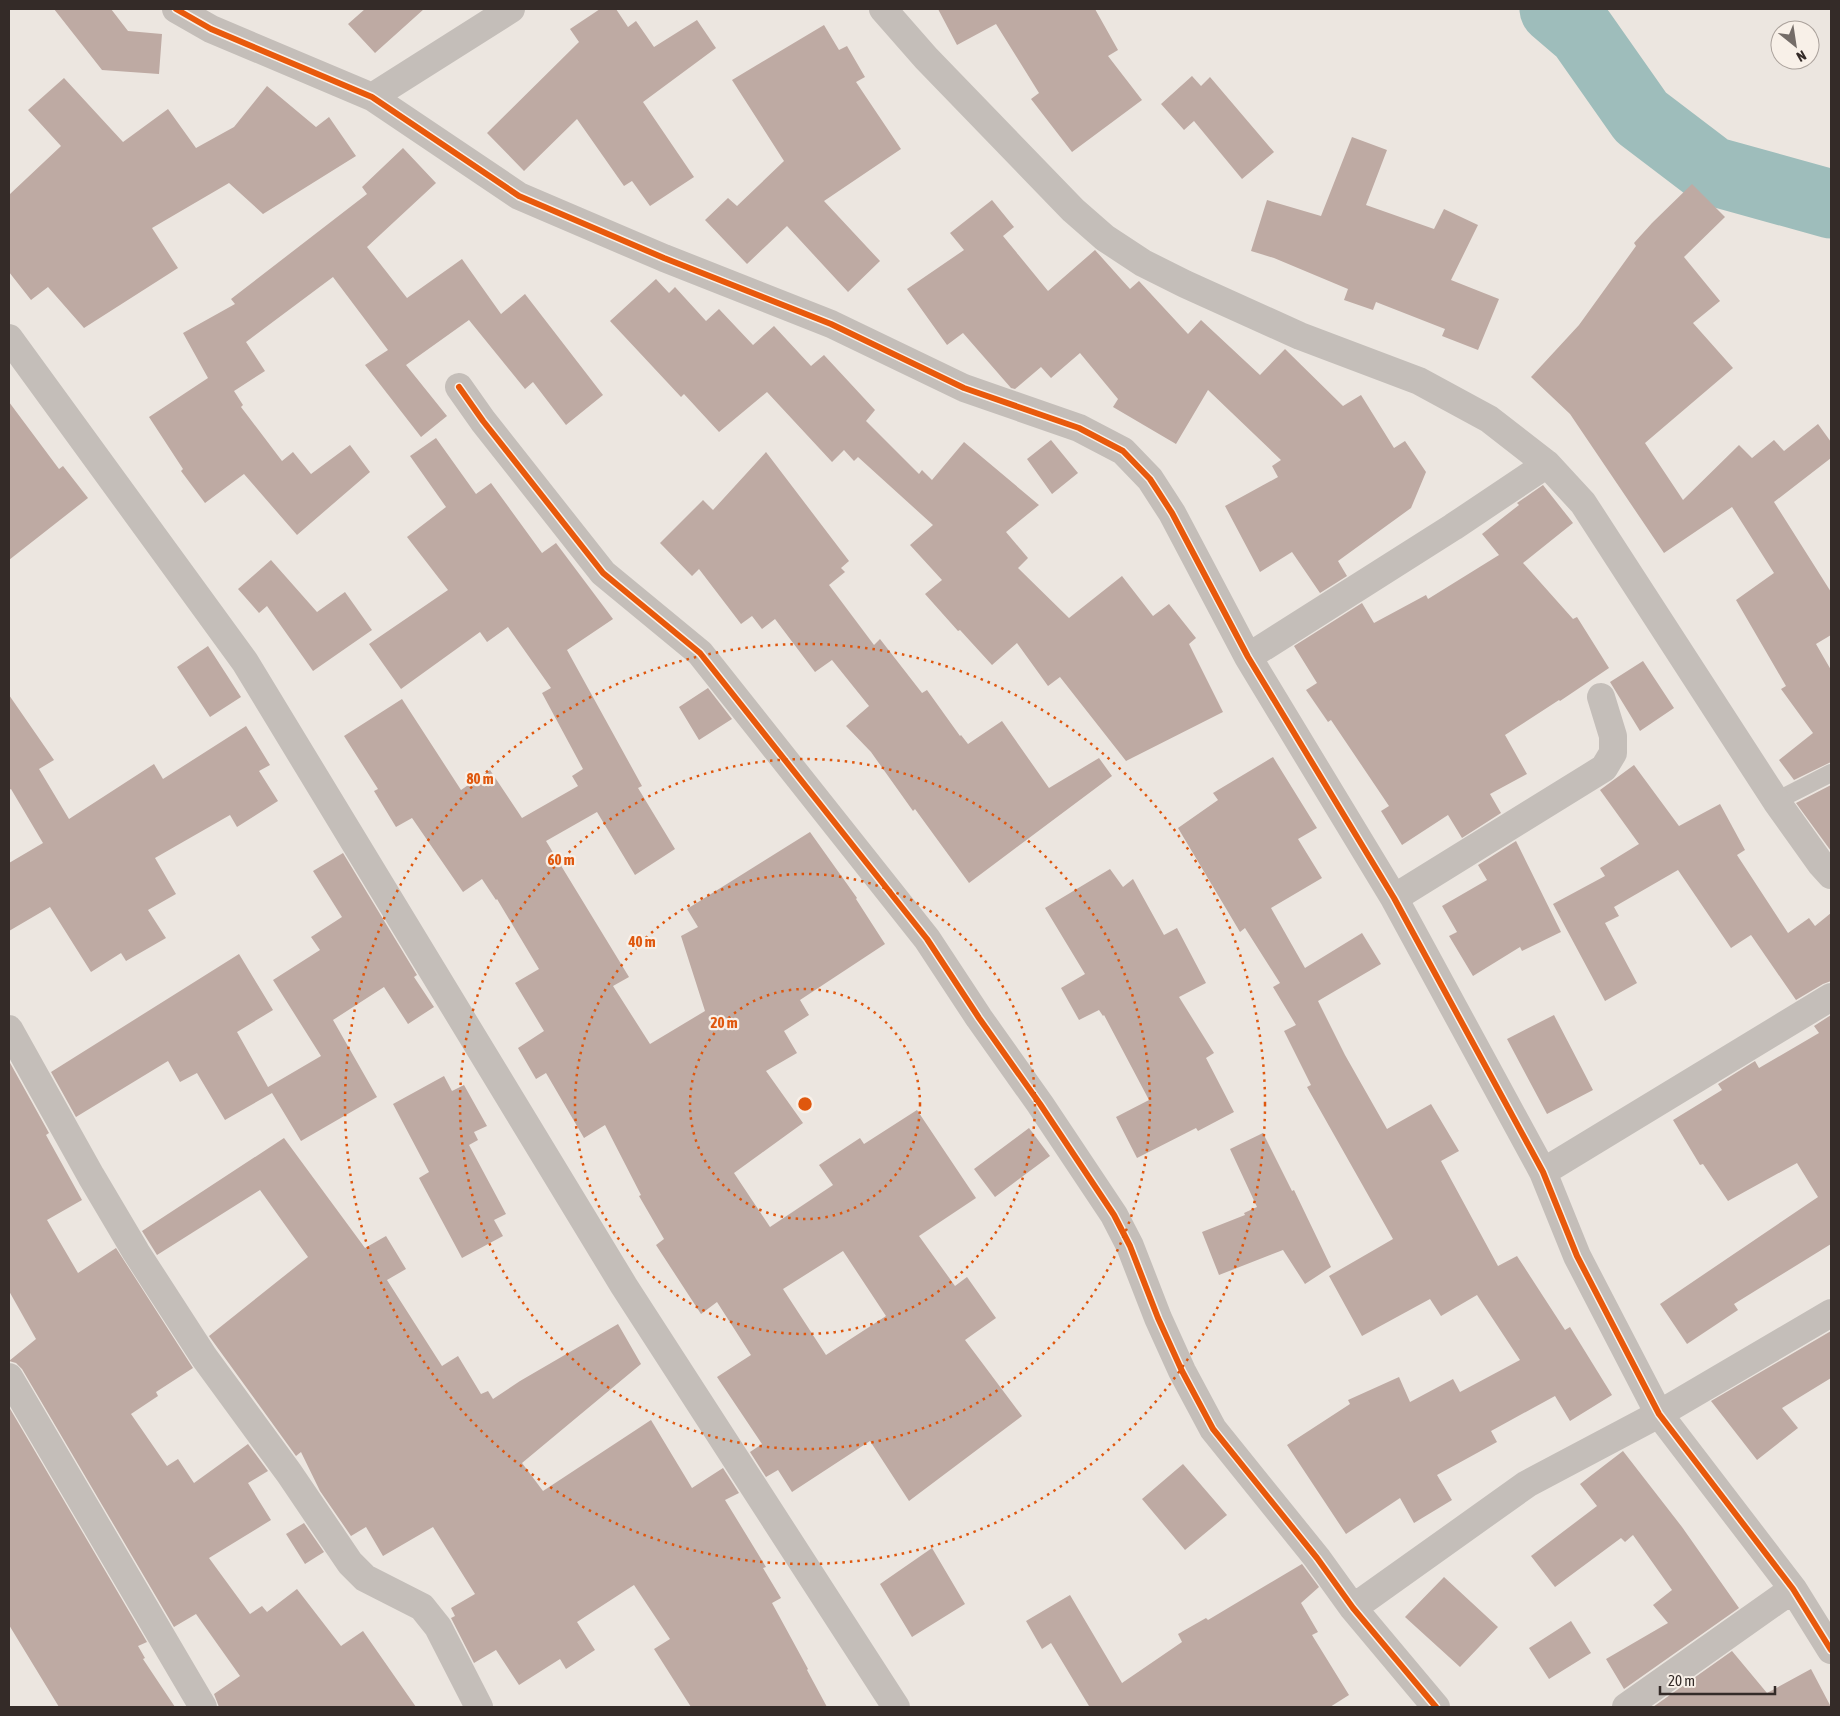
<svg xmlns="http://www.w3.org/2000/svg" width="1840" height="1716" font-family="'Asap Condensed',sans-serif">
  <rect width="100%" height="100%" fill="#ece6e0"/>
  <g fill="none" stroke-linecap="round" stroke-linejoin="round">
    <path stroke="#9ebdbb" stroke-width="69" d="M1554 9 1582 33 1641 117 1712 171 1831 204"/>
  </g>
  <path fill="#beaaa3" fill-rule="evenodd" d="M54 9H111L128 31 162 34 159 74 102 70Z
    M365 9H424L375 53 348 24Z
    M600 9H616L628 27 636 21 654 47 697 20 716 48 643 102 694 177 650 206 632 181 624 186 577 119 524 171 487 133 579 42 570 29Z
    M938 9H1095L1118 50 1108 56 1142 100 1072 152 1031 99 1039 93 996 24 957 45Z
    M824 25 839 50 847 46 865 77 856 82 901 149 824 201 880 261 848 292 787 226 747 264 705 220 728 198 737 206 784 161 732 80Z
    M1192 76 1201 86 1210 77 1274 152 1242 179 1194 121 1184 130 1161 104Z
    M64 78 123 142 168 109 196 148 234 127 267 86 316 127 329 117 356 156 263 214 229 183 152 228 178 268 84 328 48 287 31 300 9 272V195L61 146 28 110Z
    M1352 137 1387 150 1366 205 1434 229 1444 209 1478 225 1451 280 1499 299 1478 350 1442 336 1445 329 1376 302 1373 310 1344 300 1348 289 1274 258 1251 251 1267 200 1321 216Z
    M403 148 436 183 367 247 407 298 462 259 501 314 525 294 603 395 566 425 533 382 525 389 469 320 406 365 447 416 421 437 365 365 388 350 333 277 246 342 265 371 234 391 243 405 241 407 282 461 293 452 311 474 350 445 370 472 297 535 244 474 205 503 181 471 183 469 149 417 208 378 183 333 235 304 231 299 367 194 362 187Z
    M1692 184 1725 217 1684 257 1720 301 1693 323 1733 368 1645 443 1683 500 1739 445 1752 458 1774 440 1784 451 1818 424 1831 442V458L1774 502 1831 592V635L1816 644 1831 670V762L1794 780 1779 760 1813 733 1781 689 1786 686 1736 600 1774 573 1732 507 1664 553 1570 414 1531 377 1579 325 1636 246 1634 243 1652 223Z
    M992 200 1014 227 1003 236 1048 291 1095 250 1130 289 1139 281 1188 334 1201 320 1260 375 1285 349 1343 406 1361 395 1394 448 1405 441 1426 472 1411 508 1338 561 1347 576 1320 593 1292 552 1260 572 1225 506 1278 477 1272 466 1281 460 1208 390 1176 444 1113 407 1118 399 1080 353 1051 378 1041 367 1015 389 1011 388 963 333 947 345 907 289 964 250 950 233Z
    M656 279 669 293 675 287 706 321 719 309 753 345 774 326 811 366 824 355 875 410 866 421 919 474 922 470 932 480 964 442 1039 505 1006 532 1028 558 1018 568 1069 618 1122 576 1153 616 1169 604 1196 638 1189 644 1223 712 1126 761 1060 677 1048 686 1017 643 992 665 960 630 958 631 925 594 942 580 910 545 933 525 858 457 854 461 844 450 832 462 767 392 719 432 684 394 681 397 610 321Z
    M9 402 59 469 63 466 88 498 9 560Z
    M436 438 476 494 491 483 542 553 556 543 613 619 567 650 642 786 638 788 675 849 635 875 597 812 546 841 629 977 613 986 650 1044 705 1011 681 936 698 927 687 909 810 832 857 898 856 899 885 944 800 1000 809 1015 784 1031 797 1053 766 1071 803 1123 734 1173 770 1227 833 1185 819 1165 860 1138 864 1144 917 1110 976 1198 919 1236 955 1286 967 1277 996 1318 965 1340 1022 1416 909 1501 870 1441 792 1492 778 1470 766 1477 750 1452 762 1444 717 1377 751 1355 717 1302 701 1314 656 1245 664 1239 639 1196 641 1195 605 1125 584 1138 546 1073 536 1079 518 1048 544 1031 515 983 539 969 497 899 496 900 482 879 463 892 412 818 396 827 374 791 378 789 344 736 402 699 461 790 490 770 522 818 578 786 572 776 583 769 542 693 551 688 508 627 487 642 480 632 401 689 369 644 448 590 407 537 446 507 410 456ZM843 1251 886 1316 826 1355 783 1289Z
    M1051 440 1078 473 1052 494 1027 459Z
    M766 452 849 561 841 568 845 572 829 585 874 645 880 639 922 693 927 690 960 736 961 735 968 744 1002 721 1049 788 1099 758 1112 776 969 883 915 809 913 811 871 752 846 726 869 706 832 660 815 672 775 619 762 629 752 616 741 624 699 569 692 576 660 543 703 500 713 510Z
    M1543 485 1573 523 1523 563 1573 619 1577 617 1609 668 1560 701 1559 700 1505 735 1527 774 1490 794 1501 813 1462 838 1448 815 1402 845 1381 811 1389 806 1331 720 1328 722 1306 690 1317 683 1294 646 1362 603 1374 623 1426 595 1428 599 1499 555 1482 534 1519 505 1517 503Z
    M271 560 317 612 345 592 372 630 313 671 267 606 259 613 238 589Z
    M208 646 241 697 210 717 177 667Z
    M1643 661 1674 708 1640 731 1610 682Z
    M708 688 732 719 699 740 679 707Z
    M9 695 54 760 39 769 69 819 154 764 163 779 246 726 270 765 259 771 278 801 237 827 230 815 155 858 176 894 148 910 166 938 126 961 121 953 91 972 50 907 9 931V863L43 843 11 789 9 790Z
    M1273 757 1317 828 1298 839 1322 878 1271 908 1305 968 1362 933 1381 964 1318 1001 1345 1055 1387 1129 1431 1104 1459 1151 1441 1161 1498 1266 1517 1256 1565 1330 1570 1327 1612 1395 1570 1421 1555 1396 1491 1431 1497 1442 1437 1475 1452 1500 1414 1523 1400 1498 1346 1534 1287 1445 1350 1404 1348 1400 1399 1377 1410 1402 1453 1379 1460 1392 1520 1360 1477 1295 1441 1316 1430 1299 1362 1336 1329 1276 1393 1239 1307 1087 1311 1085 1284 1031 1296 1025 1273 987 1280 983 1245 928 1240 932 1178 828 1218 800 1213 793Z
    M1634 765 1679 826 1720 804 1745 850 1737 855 1788 933 1809 918 1815 926 1831 913V981L1823 984 1796 1000 1751 935 1731 948 1678 870 1614 907 1619 916 1605 923 1637 983 1605 1001 1553 904 1605 876 1600 868 1639 844 1600 790Z
    M1831 785V851L1796 803Z
    M1516 841 1561 932 1522 951 1520 947 1473 976 1449 936 1457 932 1442 906 1487 880 1478 865Z
    M343 853 417 975 414 977 434 1007 408 1024 384 987 333 1020 377 1097 301 1141 272 1093 225 1120 197 1073 180 1082 168 1061 76 1117 51 1072 239 954 273 1010 237 1032 268 1087 321 1056 273 980 320 950 311 937 342 917 313 871Z
    M1110 869 1123 887 1133 879 1164 935 1177 928 1206 983 1179 997 1214 1053 1206 1058 1234 1112 1198 1131 1196 1128 1137 1158 1116 1117 1149 1100 1104 1015 1103 1016 1099 1010 1079 1020 1061 988 1085 974 1045 908Z
    M1554 1015 1593 1090 1547 1114 1507 1039Z
    M1831 1015V1244L1734 1304 1738 1310 1687 1344 1660 1304 1818 1197 1797 1163 1728 1201 1703 1164 1700 1165 1673 1120 1722 1090 1718 1084 1755 1061 1759 1068 1819 1033 1814 1026Z
    M9 1061 49 1133 46 1135 82 1200 47 1220 78 1273 116 1248 193 1368 156 1392 158 1396 131 1414 167 1466 178 1459 194 1483 248 1444 268 1471 248 1483 271 1520 209 1558 250 1614 262 1606 267 1612 297 1589 341 1646 363 1631 416 1707H219L214 1694 240 1676 196 1614 174 1627 22 1369 16 1363 9 1361 36 1339 9 1291Z
    M444 1076 452 1091 464 1085 487 1126 474 1132 478 1140 469 1145 506 1214 494 1220 503 1236 462 1258 419 1178 429 1172 393 1104Z
    M1029 1128 1050 1156 995 1197 974 1169Z
    M1263 1133 1292 1191 1294 1190 1331 1267 1305 1284 1283 1250 1219 1275 1202 1232 1245 1215 1244 1213 1257 1207 1230 1149Z
    M284 1138 365 1248 386 1236 406 1269 387 1280 442 1366 458 1356 481 1394 488 1391 493 1399 520 1381 618 1324 641 1364 522 1463 543 1491 651 1420 692 1488 723 1468 739 1493 725 1500 766 1567 763 1568 781 1598 772 1603 808 1669 807 1670 827 1707H691L654 1649 670 1639 634 1585 577 1622 595 1650 566 1669 560 1659 519 1685 496 1650 474 1663 451 1618 455 1616 451 1608 475 1594 433 1527 383 1556 366 1527 351 1536 320 1491 301 1452 296 1456 209 1336 308 1257 260 1190 157 1255 142 1231Z
    M1831 1331V1378L1782 1408 1798 1428 1757 1460 1711 1401Z
    M9 1407 147 1642 138 1646 145 1658 143 1659 175 1707H59L9 1625Z
    M1623 1451 1682 1527 1739 1608 1624 1689 1606 1659 1668 1623 1653 1605 1672 1590 1633 1535 1625 1542 1621 1538 1555 1587 1531 1556 1597 1506 1580 1484Z
    M1183 1464 1227 1515 1185 1550 1142 1499Z
    M304 1523 324 1552 305 1564 286 1534Z
    M932 1548 965 1604 912 1637 880 1584Z
    M1302 1564 1319 1587 1301 1603 1318 1632 1312 1635 1349 1695 1330 1707H1087L1089 1706 1051 1643 1042 1649 1026 1621 1070 1595 1122 1683 1182 1642 1178 1634 1206 1618 1208 1620Z
    M1444 1577 1498 1627 1460 1667 1405 1617Z
    M1571 1621 1591 1653 1549 1679 1529 1648Z
    M1732 1651 1767 1693 1811 1669 1831 1707H1653Z"/>
  <g fill="none" stroke-linecap="round" stroke-linejoin="round">
    <path stroke="#c4beb9" stroke-width="18" d="M1776 801 1831 773"/>
    <path stroke="#c4beb9" stroke-width="28" d="M176 9 211 29 372 97 519 196 664 258 831 324 964 388 1079 428 1123 451 1150 479 1172 513 1248 657 1394 898 1543 1172 1577 1256 1659 1414 1793 1589 1831 1650
      M883 9 926 58 1073 210 1105 238 1143 263 1185 284 1300 336 1419 381 1489 419 1547 464 1583 503 1776 801 1821 864 1831 875
      M372 97 511 9
      M9 338 245 662 624 1286 896 1707
      M459 387 483 421 603 573 700 653 927 939 979 1018 1040 1104 1114 1215 1130 1246 1158 1318 1182 1371 1213 1429 1317 1558 1353 1608 1436 1707
      M1248 657 1453 527 1547 464
      M1394 898 1604 768 1613 753V736L1601 697
      M9 1029 91 1176 136 1252 204 1357 289 1473 350 1563 365 1578 422 1607 438 1627 479 1707
      M1543 1172 1831 997
      M9 1377 203 1707
      M1353 1608 1527 1484 1659 1414 1831 1313
      M1626 1707 1793 1589"/>
    <g stroke="#f8f0e8" stroke-width="9">
      <path id="cycleway" d="M176 9 211 29 372 97 519 196 664 258 831 324 964 388 1079 428 1123 451 1150 479 1172 513 1248 657 1394 898 1543 1172 1577 1256 1659 1414 1793 1589 1831 1650
        M459 387 483 421 603 573 700 653 927 939 979 1018 1040 1104 1114 1215 1130 1246 1158 1318 1182 1371 1213 1429 1317 1558 1353 1608 1436 1707"/>
    </g>
    <use href="#cycleway" stroke="#e8590c" stroke-width="6"/>
  </g>
  <g fill="none" stroke="#df570d" stroke-width="2.5" stroke-dasharray="2.5 5">
    <circle cx="805" cy="1104" r="115"/>
    <circle cx="805" cy="1104" r="230"/>
    <circle cx="805" cy="1104" r="345"/>
    <circle cx="805" cy="1104" r="460"/>
  </g>
  <circle cx="805" cy="1104" r="8" fill="#df570d" stroke="#f8f0e8" stroke-width="2.5"/>
  <g font-size="15" text-anchor="middle" font-weight="bold" fill="#df570d" stroke="#f8f0e8" stroke-width="4.5" stroke-linejoin="round" paint-order="stroke">
    <text x="480" y="784">80 m</text>
    <text x="561" y="865">60 m</text>
    <text x="642" y="947">40 m</text>
    <text x="724" y="1028">20 m</text>
  </g>
  <rect width="1840" height="1716" fill="none" stroke="#342b28" stroke-width="20"/>
  <g transform="translate(1795 45) rotate(150)"><circle r="24" fill="#f8f0e8" stroke="#aaa19b"/>
  <path d="M0-4L9 19L0 12L-9 19Z" fill="#746c68"/>
  <text y="-8" font-size="14" font-weight="bold" text-anchor="middle" fill="#342b28">N</text>
  </g>
  <path d="M1660 1686v8h115v-8" fill="none" stroke="#342b28" stroke-width="2.5"/>
  <text x="1668" y="1686" font-size="15" fill="#342b28" stroke="#f8f0e8" stroke-width="4" paint-order="stroke">20 m</text>
</svg>
